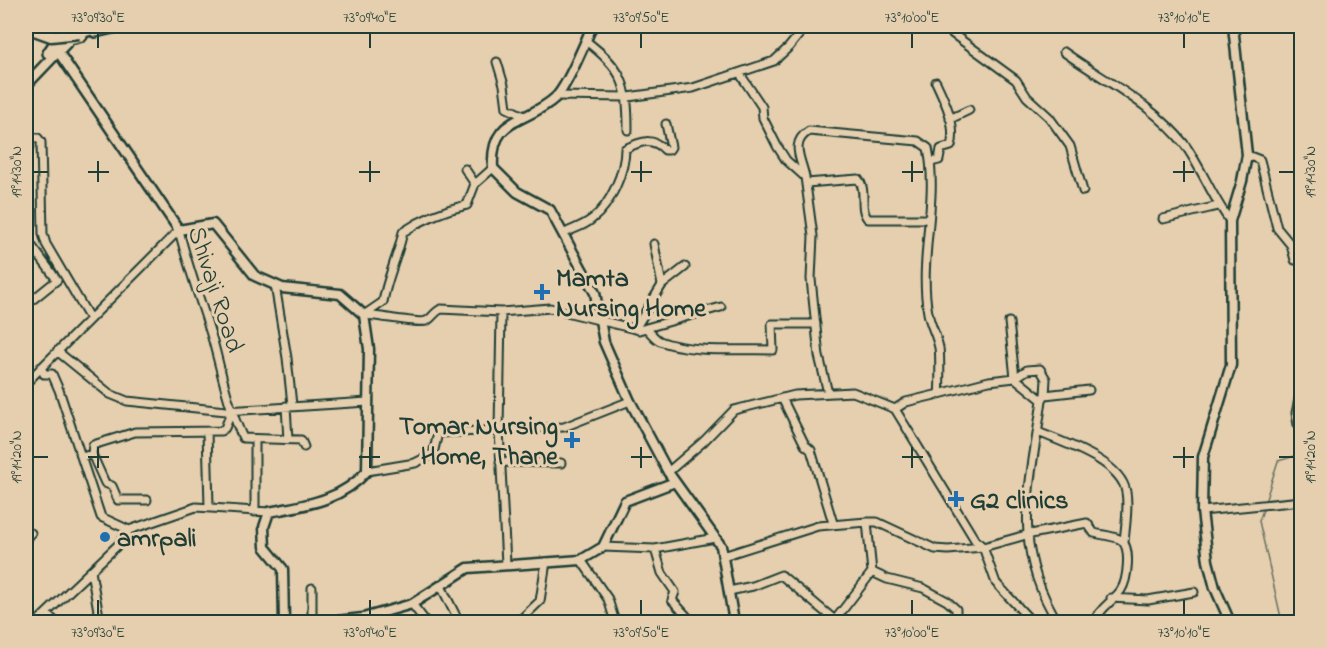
<svg xmlns="http://www.w3.org/2000/svg" width="1327" height="648" font-family="'Indie Flower',sans-serif">
  <rect width="100%" height="100%" fill="#e6cfaf"/>
  <filter id="ink" filterUnits="userSpaceOnUse"><feTurbulence type="fractalNoise" baseFrequency=".0167" numOctaves="2"/><feDisplacementMap in="SourceGraphic" scale="12" xChannelSelector="R" yChannelSelector="G"/><feConvolveMatrix kernelMatrix="1 2 1 2 8 2 1 2 1" color-interpolation-filters="sRGB"/></filter>
  <g filter="url(#ink)">
    <g fill="none" stroke-linecap="round" stroke-linejoin="round">
      <path stroke="#687261" stroke-width="1.5" d="M1265 502 1278 461 1302 454
        M1264 507 1259 521 1282 622"/>
      <g stroke="#1f3d34" stroke-width="11">
        <path id="minor" d="M48 26 52 38
          M942 26 1016 80 1027 97 1049 117 1070 146 1083 191
          M586 41C623 69 628 84 628 130
          M1064 52C1106 82 1153 104 1185 145 1202 169 1212 197 1230 221
          M497 62 504 85 507 108 524 116
          M742 77 762 107 763 118 777 146 786 160 805 177 813 236 811 279 819 356 828 393
          M556 96 628 97 693 88 774 61 789 47 806 26
          M950 119 969 110
          M26 138H38L41 142 43 234 46 244 90 319
          M1247 155 1260 160 1277 228 1291 245 1295 260H1302
          M931 162 939 160 941 149 951 146C957 126 945 101 936 82
          M465 169 475 184
          M805 177C802 160 789 143 809 131L918 141 928 148C939 202 918 258 928 313 930 325 937 336 939 348 940 353 940 389 939 394L906 402 895 409
          M806 183 858 179C868 190 858 208 868 219H928
          M1163 219 1218 206
          M179 230C188 268 202 304 213 341 222 374 228 407 243 438L301 440 304 447
          M563 234C572 229 584 226 592 219 611 205 625 171 625 149 641 141 652 137 665 150H669L671 147 666 124
          M26 238 57 280 26 305
          M26 266 30 272 26 275
          M275 285 287 358 292 405
          M662 285 685 267
          M501 312 499 430 506 564
          M364 315C375 315 420 324 426 321 432 319 434 312 441 309L501 312 550 308 639 330 721 307
          M364 315 383 302C387 278 398 256 403 232 424 218 443 210 467 205L475 184 493 168
          M1009 322 1015 378
          M635 329 662 285 654 244
          M647 329C651 333 655 339 660 341 689 353 741 349 773 350L772 324H816
          M57 351 110 394 127 401 226 411 368 402
          M41 367 44 374H52L59 390 101 517 129 530
          M1015 378 1027 370 1040 369 1046 379 1045 395
          M26 383 179 230
          M1302 385 1296 413 1298 425H1302
          M939 394 989 381 1015 378 1042 400
          M782 398 805 445 811 450 833 523
          M286 406 288 440
          M207 431 209 507
          M1038 432C1064 443 1121 461 1126 492 1129 508 1125 527 1124 543
          M92 454 105 483 112 486 118 500H147
          M82 457 92 454 93 445 135 432 221 431 225 428 232 410
          M500 462 561 463
          M367 471 415 463 433 454 438 433 564 427 630 401
          M668 472 704 441 734 410 795 395 853 392 895 409 975 540 983 547 996 583 1032 622
          M1202 511 1302 501
          M255 512V440
          M867 522H877L935 549 948 550 983 547 1026 535 1087 523 1094 533C1102 535 1115 536 1121 540 1132 548 1127 581 1121 590 1112 603 1102 605 1094 622
          M26 538 31 533
          M603 547 655 549 715 538
          M655 549 662 573 675 592 672 600 692 622
          M723 556 818 526 867 522 872 572 887 579 923 588 947 601 956 609V622
          M581 560 608 599 615 622
          M91 571 100 622
          M1300 573 1302 570
          M441 586 459 622
          M312 588V622
          M729 591 753 586 781 575 837 622
          M1111 598 1148 600 1194 592
          M412 604 426 622
          M47 614 56 622
          M835 620 872 572
          M37 622 120 543 129 530 196 507 269 512
          M518 622 540 601 546 562
          M1058 622C1009 544 1031 485 1042 400L1045 395 1089 390"/>
      </g>
      <g stroke="#1f3d34" stroke-width="13">
        <path id="tertiary" d="M592 26C586 41 567 86 556 97 526 125 490 115 493 168L517 192 550 210 595 293 604 342 630 401 668 472 721 546 734 622
          M55 47 179 230 213 224 255 276 282 288 340 294 364 315 369 349 367 471C341 501 306 505 269 512L264 527 265 547 283 569 284 622
          M328 622 363 618 412 604 468 568 581 560 603 547 625 501 675 482
          M1230 622 1215 588 1208 561 1202 511 1203 457 1231 365 1230 221 1242 181 1247 155 1233 26"/>
      </g>
      <g stroke="#1f3d34" stroke-width="14">
        <path id="secondary" d="M95 32 121 26
          M48 53 66 26
          M26 85 70 39 82 36"/>
      </g>
      <g stroke="#1f3d34" stroke-width="15">
        <path id="trunk" d="M79 33 103 26"/>
      </g>
      <use href="#minor" stroke="#e6cfaf" stroke-width="7"/>
      <use href="#tertiary" stroke="#e6cfaf" stroke-width="8"/>
      <use href="#secondary" stroke="#e6cfaf" stroke-width="9"/>
      <use href="#trunk" stroke="#e6cfaf" stroke-width="10"/>
      <g stroke="#1f3d34" stroke-width="4">
        <path id="rail" d="M26 28 28 26"/>
      </g>
      <use href="#rail" stroke="#e6cfaf" stroke-width="1.5" stroke-dasharray="4.5" stroke-linecap="butt"/>
      <g stroke="#1f3d34" stroke-width="15" stroke-linecap="butt">
        <path id="trunk-bridge" d="M26 27 51 36 79 33"/>
      </g>
      <use href="#trunk-bridge" stroke="#e6cfaf" stroke-width="10"/>
    </g>
  </g>
  <path fill="none" stroke="#1f3d34" stroke-width="2" d="M98 33V48M370 33V48M641 33V48M912 33V48M1184 33V48M98 161V182M370 161V182M641 161V182M912 161V182M1184 161V182M33 172H48M88 172H109M359 172H380M631 172H652M902 172H923M1173 172H1194M1279 172H1294M98 447V468M370 447V468M641 447V468M912 447V468M1184 447V468M33 457H48M88 457H109M359 457H380M631 457H652M902 457H923M1173 457H1194M1279 457H1294M98 600V615M370 600V615M641 600V615M912 600V615M1184 600V615"/>
  <g fill="#1f6fb2" stroke="#e6cfaf" stroke-width="2">
    <path d="M539 283h6v6h6v6h-6v6h-6v-6h-6v-6h6z"/>
    <path d="M569 431h6v6h6v6h-6v6h-6v-6h-6v-6h6z"/>
    <path d="M953 490h6v6h6v6h-6v6h-6v-6h-6v-6h6z"/>
    <circle cx="105" cy="537" r="6"/>
  </g>
  <g text-anchor="middle" stroke-width="6" stroke-linejoin="round" paint-order="stroke">
    <g font-size="26" font-weight="bold" fill="#1f3d34" stroke="#e6cfaf" text-anchor="start">
      <text x="556" y="286">Mamta<tspan x="556" dy="30">Nursing Home</tspan></text>
      <text x="558" y="434" text-anchor="end">Tomar Nursing<tspan x="558" dy="30">Home, Thane</tspan></text>
      <text x="970" y="508">G2 clinics</text>
      <text x="117" y="546">amrpali</text>
    </g>
    <g font-size="26" fill="#1f3d34" stroke="#e6cfaf">
      <text transform="translate(217 289) rotate(72)" y="9">Shivaji Road</text>
    </g>
  </g>
  <rect width="1327" height="648" fill="none" stroke="#e6cfaf" stroke-width="66"/>
  <rect x="33" y="33" width="1261" height="582" fill="none" stroke="#1f3d34" stroke-width="2"/>
  <g font-size="15" text-anchor="middle" fill="#1f3d34">
    <text x="98" y="22">73°09'30"E</text>
    <text x="370" y="22">73°09'40"E</text>
    <text x="641" y="22">73°09'50"E</text>
    <text x="912" y="22">73°10'00"E</text>
    <text x="1184" y="22">73°10'10"E</text>
    <text transform="translate(16 172) rotate(-90)" y="5">19°14'30"N</text>
    <text transform="translate(1310 172) rotate(-90)" y="5">19°14'30"N</text>
    <text transform="translate(16 457) rotate(-90)" y="5">19°14'20"N</text>
    <text transform="translate(1310 457) rotate(-90)" y="5">19°14'20"N</text>
    <text x="98" y="637">73°09'30"E</text>
    <text x="370" y="637">73°09'40"E</text>
    <text x="641" y="637">73°09'50"E</text>
    <text x="912" y="637">73°10'00"E</text>
    <text x="1184" y="637">73°10'10"E</text>
  </g>
</svg>
